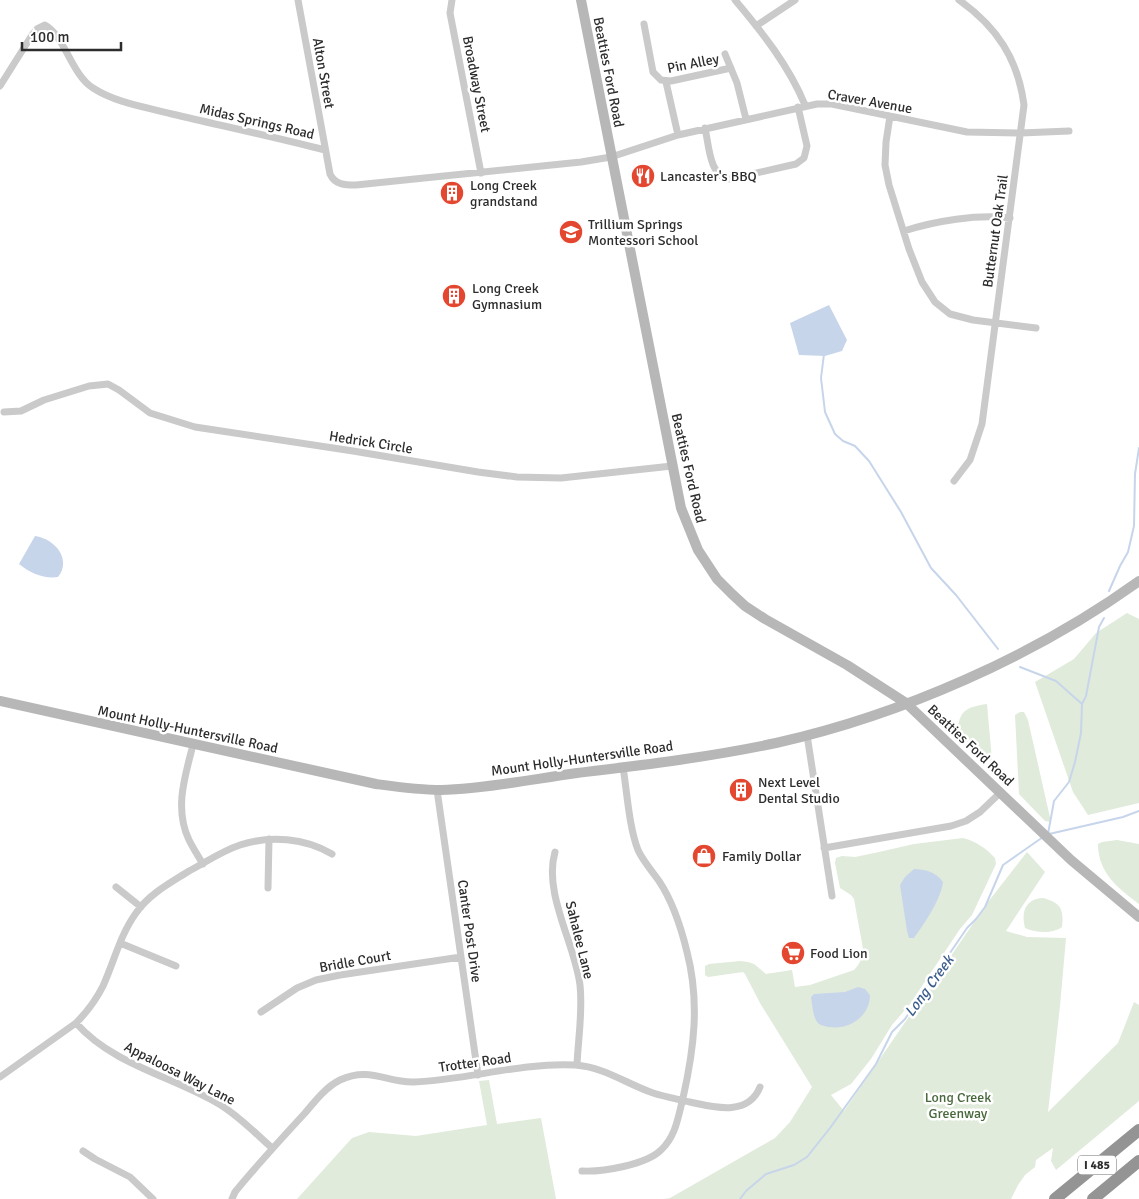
<svg xmlns="http://www.w3.org/2000/svg" width="1139" height="1199" font-family="Signika,sans-serif">
  <rect width="100%" height="100%" fill="#fff"/>
  <path fill="#e0ebdb" d="M1127 613 1139 619V803L1088 815 1073 792 1035 682 1074 659 1096 633Z
    M987 704 992 760 987 762 958 733C958 711 966 707 987 704Z
    M1020 712H1024L1028 720 1051 822 1045 821 1019 794 1015 715Z
    M963 838C975 841 986 848 995 858L996 864 972 915 960 929 910 1004 892 1025 871 1059 851 1084 831 1095 844 1111 988 902 1027 852 1045 872 1006 931 1027 937 1066 938 1060 1006 1048 1112 1118 1043 1134 1002 1139 1005V1101L1056 1170 1051 1161 1053 1148 1036 1160 1035 1167 1025 1175 1018 1185 1011 1199H664L670 1198 775 1138 790 1122 812 1087 760 1003 745 974 743 972 708 977 705 975V966L709 964 740 961 748 962 754 964 766 974 792 970 795 987 810 985 854 970C860 964 862 958 863 949L854 899 851 895 840 888 835 863 836 858 842 856 855 857 879 852 914 844Z
    M1117 840 1139 844V904C1118 888 1098 873 1098 844L1102 842Z
    M1043 898C1061 903 1064 909 1062 927 1053 934 1036 933 1025 928 1021 912 1025 899 1043 898Z
    M489 1080 497 1124 541 1118 556 1199H297L352 1138 369 1132 416 1136 487 1125 479 1081Z"/>
  <path fill="#c7d5eb" d="M829 305 847 340 842 351 825 356 799 355 790 323Z
    M35 536C55 539 72 559 58 577 44 579 30 573 19 564Z
    M914 869C925 869 936 872 943 882 941 899 925 923 914 938H909L907 931 900 885 905 877Z
    M858 987 865 989 870 995C870 1016 850 1030 829 1027 825 1026 821 1026 818 1023 813 1018 812 1004 811 997L814 994 845 992Z"/>
  <g fill="none" stroke-linecap="round" stroke-linejoin="round">
    <path stroke="#c7d5eb" stroke-width="2" d="M824 354 821 378 825 412 835 434 843 441 855 446 869 461 901 512 931 568 956 595 998 649
      M1109 591 1120 566 1128 552 1134 526 1135 474 1139 448
      M1020 667 1056 681 1082 704
      M1048 834 1054 801 1069 782 1075 762 1081 733 1082 704 1086 696 1099 627 1104 618
      M1049 834 1123 817 1139 811
      M740 1199 746 1191 766 1174 794 1165 807 1157 830 1128 876 1064 892 1032 905 1019 967 928 976 919 985 907 1003 865 1043 837"/>
    <path stroke="#cacaca" stroke-width="7" d="M298 0 330 174C335 185 345 185 356 185L581 162 611 157 678 135 817 104H832L967 132 1021 133 1069 131
      M452 0 450 13 481 173
      M735 0C762 32 789 66 805 105
      M644 24 653 72 661 80 671 81 731 68
      M756 26 795 0
      M725 54 737 83 746 119
      M666 82 678 135
      M0 86 32 35 37 29 45 25C65 36 71 74 93 88 116 103 146 107 172 114 223 126 274 137 325 150
      M890 116 886 142 885 165 889 185 909 249 922 282 935 302 950 314 973 320 1036 328
      M705 128C709 145 709 177 730 179L796 164 804 158 807 146 798 107
      M904 231C935 221 977 214 1010 218
      M4 412 21 411 44 400 89 386 108 384 119 390 150 413 195 427 353 451 478 472 517 477 561 478 672 466
      M954 481 970 460 982 424 1024 105C1018 59 997 27 959 0
      M807 735 832 896
      M193 745C185 776 174 809 189 840 193 848 198 856 203 864
      M437 790 478 1075
      M824 848 951 826 966 821 980 812 1001 792
      M555 852C543 893 575 944 580 985 583 1012 578 1039 577 1065
      M116 887 141 907
      M268 888 269 839
      M120 943 176 966
      M261 1012 297 988 316 980 340 975 461 957
      M76 1023C113 1065 172 1076 219 1104 239 1116 255 1133 272 1148
      M0 1077 76 1023C87 1012 96 1000 103 986 114 962 120 935 136 913 149 894 170 883 189 871 206 862 222 851 240 845 270 835 305 838 332 854
      M83 1151 95 1159 130 1177 153 1199
      M582 1171C602 1172 646 1165 661 1150 676 1136 678 1117 683 1098 694 1049 700 1002 687 952 681 927 673 902 659 881 652 871 643 861 638 850 629 827 627 792 623 767
      M232 1199 235 1192C257 1165 281 1139 305 1113 315 1101 326 1087 340 1080 370 1066 387 1083 414 1082 468 1080 522 1062 575 1065 604 1067 627 1084 653 1093 665 1097 678 1099 690 1102 713 1107 748 1117 760 1087"/>
    <path stroke="#b7b7b7" stroke-width="10" d="M581 0 681 508 698 550 717 579 732 594 745 606 765 619 847 665 906 703 1071 860 1139 917
      M0 701 376 784C398 787 419 790 441 790 485 789 533 779 577 773 643 765 711 757 776 743 901 715 1035 656 1139 581"/>
    <path stroke="#949494" stroke-width="12" d="M1055 1199 1139 1130
      M1093 1199 1139 1161"/>
  </g>
  <defs>
    <g id="restaurant-disc" transform="scale(1.25)"><circle r="9.5" fill="#e34730" stroke="#fff"/><path d="M-5-6h1v4h1v-4h1v4h1v-4h1v5L-1.5 .5V6h-2V.5L-5-1ZM5-6V6H3V1.5H1.5Q1.5-4 5-6Z" fill="#fff"/></g>
    <g id="building-disc" transform="scale(1.25)"><circle r="9.5" fill="#e34730" stroke="#fff"/><path d="M-4-6H4V6H1V3H-1V6H-4ZM-2.5-4.3h1.7v1.8h-1.7ZM.8-4.3h1.7v1.8H.8ZM-2.5-1h1.7V.8h-1.7ZM.8-1h1.7V.8H.8Z" fill="#fff"/></g>
    <g id="school-disc" transform="scale(1.25)"><circle r="9.5" fill="#e34730" stroke="#fff"/><path d="M0-5L7-2L0 1L-7-2ZM-4 1L0 2.5L4 1V4Q0 6-4 4Z" fill="#fff"/></g>
    <g id="shop-disc" transform="scale(1.25)"><circle r="9.5" fill="#e34730" stroke="#fff"/><path d="M-5-2.5h2.3a2.7 3.5 0 0 1 5.4 0H5L5.5 6h-11ZM-1.5-2.5h3a1.5 2.3 0 0 0-3 0Z" fill="#fff"/></g>
    <g id="supermarket-disc" transform="scale(1.25)"><circle r="9.5" fill="#e34730" stroke="#fff"/><path d="M-6-5.5h2.5l.6 2H6L4.5 2H-2.5L-4.4-4H-6ZM-1.5 3.2a1.3 1.3 0 1 0 .1 0ZM3 3.2a1.3 1.3 0 1 0 .1 0Z" fill="#fff"/></g>
  </defs>
  <g fill-rule="evenodd">
    <use href="#restaurant-disc" x="643" y="176"/>
    <use href="#building-disc" x="452" y="193"/>
    <use href="#school-disc" x="571" y="232"/>
    <use href="#building-disc" x="454" y="296"/>
    <use href="#building-disc" x="741" y="790"/>
    <use href="#shop-disc" x="704" y="856"/>
    <use href="#supermarket-disc" x="793" y="953"/>
  </g>
  <g text-anchor="middle" stroke-width="5" stroke-linejoin="round" paint-order="stroke">
    <rect fill="#fff" stroke="#6c6c6c" stroke-width="1" x="1078" y="1155.5" width="38" height="19" rx="4"/>
    <g font-size="12" font-weight="bold" fill="#2d2d2d">
      <text x="1097" y="1169">I 485</text>
    </g>
    <g font-size="14" fill="#2d2d2d" stroke="#fff">
      <text transform="translate(693 63) rotate(-11)" y="5">Pin Alley</text>
      <text transform="translate(609 72) rotate(79)" y="5">Beatties Ford Road</text>
      <text transform="translate(324 73) rotate(80)" y="5">Alton Street</text>
      <text transform="translate(477 84) rotate(79)" y="5">Broadway Street</text>
      <text transform="translate(870 101) rotate(10)" y="5">Craver Avenue</text>
      <text transform="translate(257 121) rotate(13)" y="5">Midas Springs Road</text>
      <text transform="translate(995 231) rotate(-82)" y="5">Butternut Oak Trail</text>
      <text transform="translate(371 442) rotate(9)" y="5">Hedrick Circle</text>
      <text transform="translate(689 468) rotate(77)" y="5">Beatties Ford Road</text>
      <text transform="translate(188 729) rotate(12)" y="5">Mount Holly-Huntersville Road</text>
      <text transform="translate(971 745) rotate(43)" y="5">Beatties Ford Road</text>
      <text transform="translate(582 758) rotate(-8)" y="5">Mount Holly-Huntersville Road</text>
      <text transform="translate(470 931) rotate(82)" y="5">Canter Post Drive</text>
      <text transform="translate(580 940) rotate(76)" y="5">Sahalee Lane</text>
      <text transform="translate(355 961) rotate(-10)" y="5">Bridle Court</text>
      <text transform="translate(475 1062) rotate(-8)" y="5">Trotter Road</text>
      <text transform="translate(180 1073) rotate(27)" y="5">Appaloosa Way Lane</text>
    </g>
    <g font-size="14" fill="#2d2d2d" stroke="#fff" text-anchor="start">
      <text x="660" y="181">Lancaster's BBQ</text>
      <text x="470" y="190">Long Creek<tspan x="470" dy="16">grandstand</tspan></text>
      <text x="588" y="229">Trillium Springs<tspan x="588" dy="16">Montessori School</tspan></text>
      <text x="472" y="293">Long Creek<tspan x="472" dy="16">Gymnasium</tspan></text>
      <text x="758" y="787">Next Level<tspan x="758" dy="16">Dental Studio</tspan></text>
      <text x="722" y="861">Family Dollar</text>
      <text x="810" y="958">Food Lion</text>
    </g>
    <g font-size="14" fill="#47683b" stroke="#fff">
      <text x="958" y="1102">Long Creek<tspan x="958" dy="16">Greenway</tspan></text>
    </g>
    <g font-size="15" font-style="italic" fill="#3c5e8e" stroke="#fff">
      <text transform="translate(929 986) rotate(-54)" y="5">Long Creek</text>
    </g>
  </g>
  <path d="M22 42v8h99v-8" fill="none" stroke="#2d2d2d" stroke-width="2.5"/>
  <text x="30" y="42" font-size="15" fill="#2d2d2d" stroke="#ffffff" stroke-width="4" paint-order="stroke">100 m</text>
</svg>
